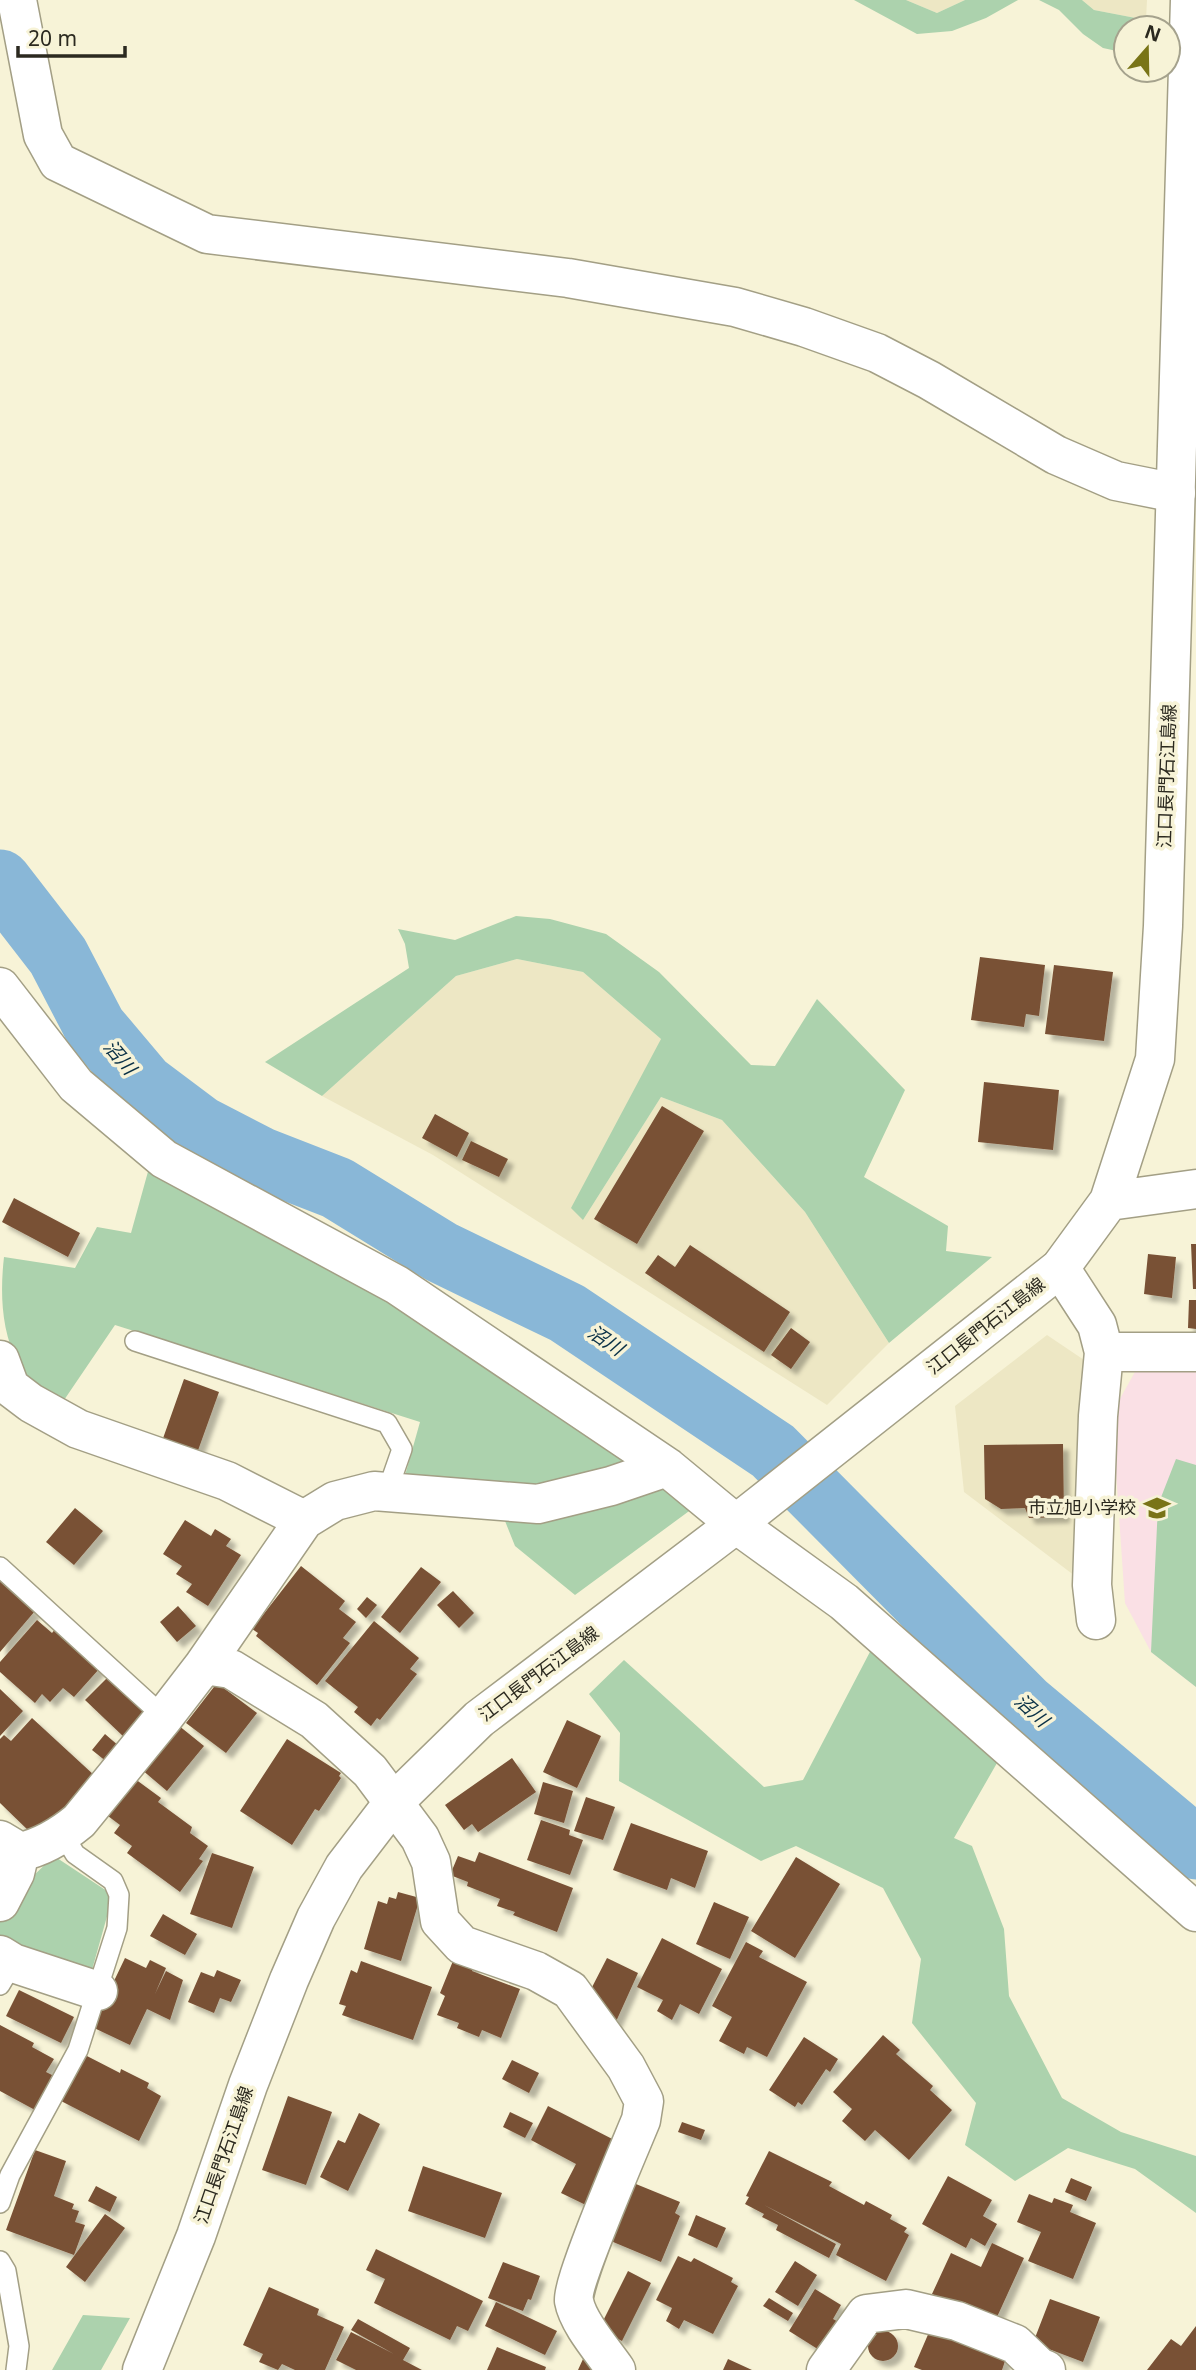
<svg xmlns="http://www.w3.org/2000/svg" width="1196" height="2370" font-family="'Noto Sans','Noto Sans JP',sans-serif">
  <defs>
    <filter id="shadow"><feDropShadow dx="6" dy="6" stdDeviation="2" flood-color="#0004"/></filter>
  </defs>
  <rect width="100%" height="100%" fill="#f7f3d7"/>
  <path fill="#ede7c4" d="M906 0H965L937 13Z
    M1082 0H1147L1146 20 1094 10Z
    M517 959 583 972 661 1039 583 1220 661 1097 722 1120 805 1212 889 1343 827 1405 433 1155 322 1096 456 976Z
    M1047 1335 1090 1364 1079 1579 964 1492 955 1406Z"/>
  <path fill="#fae0e5" d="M1196 1364V1687L1151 1652 1125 1603 1112 1413 1135 1372 1162 1366Z"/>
  <path fill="#acd2ad" d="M854 0H906L937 13 965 0H1018L986 18 952 31 917 34Z
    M1039 0H1082L1094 10 1146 20V28H1126V53L1103 48 1083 34 1059 10Z
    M516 916 550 919 606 934 659 972 751 1065 775 1066 817 999 905 1090 864 1177 948 1226 946 1251 992 1257 889 1343 805 1212 722 1120 661 1097 583 1220 571 1208 661 1039 583 972 517 959 456 976 322 1096 265 1062 409 968 405 944 398 929 455 940Z
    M149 1168 384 1291 631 1463 536 1492 404 1479 420 1422 115 1325 60 1406C48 1394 26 1377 18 1363 1 1331 0 1292 4 1257L75 1268 97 1227 131 1233Z
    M1176 1459 1196 1465V1687L1151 1652 1158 1505Z
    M665 1484 696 1506 575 1595 515 1546 505 1521Z
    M872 1648 997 1763 954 1838 972 1846 1004 1929 1009 1996 1062 2098 1121 2132 1196 2156V2213L1135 2169 1068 2148 1015 2181 965 2145 976 2103 912 2023 921 1959 883 1888 796 1846 761 1861 619 1781 620 1733 589 1694 624 1660 764 1787 803 1780Z
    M54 1856 113 1895 90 1977 0 1954V1864L30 1879Z
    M83 2315 130 2318 101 2370H52Z"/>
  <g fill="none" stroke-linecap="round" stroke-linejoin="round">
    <path stroke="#89b7d7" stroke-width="63" d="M0 881 58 956 95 1027 144 1085 200 1127 260 1158 337 1188 441 1252 567 1313 773 1451 1025 1705 1196 1848"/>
  </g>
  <path fill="#795136" filter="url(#shadow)" d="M980 957 1045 965 1039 1016 1026 1014 1024 1027 971 1020Z
    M1054 965 1113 972 1104 1041 1045 1034Z
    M984 1082 1059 1090 1053 1150 978 1142Z
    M662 1106 704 1131 637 1244 594 1219Z
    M435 1114 469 1133 457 1157 422 1138Z
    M471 1141 508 1159 499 1177 462 1160Z
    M14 1198 80 1233 68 1257 2 1222Z
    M1191 1244H1196V1289H1193Z
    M690 1245 790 1312 764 1352 645 1273 658 1255 675 1267Z
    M1148 1254 1176 1257 1172 1298 1144 1294Z
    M1189 1300H1196V1329L1188 1328Z
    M791 1328 810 1342 791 1369 771 1355Z
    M184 1379 219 1392 196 1456 161 1444Z
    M1063 1444 1064 1517 1029 1518 1025 1508 1001 1509 985 1499 984 1445Z
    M75 1508 103 1531 74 1565 46 1542Z
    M185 1520 211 1536 215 1529 231 1539 226 1546 241 1555 208 1606 186 1592 192 1584 176 1574 182 1566 163 1554Z
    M301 1566 345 1601 339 1609 356 1622 343 1638 350 1643 317 1685 256 1636 258 1633 252 1629Z
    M421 1567 441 1582 400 1633 381 1617Z
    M0 1581 35 1611 0 1652Z
    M453 1591 474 1613 459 1628 437 1605Z
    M367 1597 377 1605 366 1618 357 1609Z
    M178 1606 196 1626 177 1642 160 1622Z
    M37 1620 52 1633 56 1628 100 1668 74 1697 63 1688 50 1702 42 1694 35 1703 0 1672V1662Z
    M374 1621 419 1658 410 1669 417 1674 380 1720 377 1718 371 1726 354 1712 358 1707 325 1681Z
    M110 1675 149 1713 125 1738 85 1700Z
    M217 1683 257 1713 226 1753 186 1723Z
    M0 1689 23 1711 0 1736Z
    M32 1718 95 1776 55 1819 31 1833 0 1803V1739L4 1735 11 1741Z
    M567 1720 601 1736 577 1788 543 1772Z
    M178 1725 204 1746 167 1791 141 1769Z
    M105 1734 120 1747 107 1762 92 1750Z
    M287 1739 341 1773 339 1776 341 1778 319 1811 315 1809 292 1845 240 1811Z
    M512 1758 536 1792 478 1832 472 1824 464 1830 445 1805Z
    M131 1776 161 1798 158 1802 192 1827 190 1833 208 1846 199 1859 203 1861 180 1892 127 1853 132 1846 114 1833 120 1825 104 1813Z
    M543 1782 573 1791 564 1823 534 1814Z
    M586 1797 615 1807 603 1840 574 1831Z
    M541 1820 570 1830 569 1835 583 1840 570 1875 527 1860Z
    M631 1823 708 1851 695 1888 671 1878 667 1890 613 1870Z
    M479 1852 573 1888 557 1932 513 1915 515 1912 497 1906 500 1899 467 1886 468 1882 450 1875 458 1856 475 1862Z
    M212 1853 254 1867 232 1928 190 1914Z
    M796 1857 840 1884 795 1958 751 1931Z
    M398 1892 420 1898 401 1961 364 1949 378 1901 387 1904 389 1897 396 1899Z
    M714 1902 749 1917 730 1959 696 1944Z
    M163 1914 197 1934 185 1955 150 1936Z
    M662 1938 722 1969 699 2014 680 2004 672 2020 657 2011 663 2000 637 1987Z
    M746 1942 763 1951 759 1957 807 1982 767 2057 747 2047 744 2054 719 2041 732 2017 712 2006Z
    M455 1956 475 1963 472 1971 520 1989 501 2038 482 2030 479 2037 457 2028 459 2023 437 2015 445 1996 440 1993Z
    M125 1958 146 1968 150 1960 166 1968 155 1994 166 1971 183 1980 170 2020 147 2009 130 2045 92 2027Z
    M607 1958 638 1973 614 2026 588 1995Z
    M361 1961 432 1987 413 2040 342 2015 346 2006 339 2004 351 1970 357 1973Z
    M217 1970 241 1980 231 2002 220 1998 214 2013 188 2002 201 1972 214 1977Z
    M19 1990 74 2017 61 2043 6 2016Z
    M0 2025 34 2043 32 2047 54 2059 46 2072 54 2076 35 2110 0 2091Z
    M883 2035 900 2050 896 2054 933 2086 930 2090 952 2110 909 2160 875 2130 865 2141 842 2121 852 2109 833 2092Z
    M804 2037 838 2059 830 2072 826 2069 802 2105 798 2102 795 2107 769 2090Z
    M85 2055 120 2073 121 2069 149 2083 147 2088 161 2096 139 2141 61 2101Z
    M512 2060 539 2073 529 2093 502 2079Z
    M288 2096 332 2112 306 2185 262 2170Z
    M548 2106 622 2144 590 2207 561 2193 576 2164 531 2140Z
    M510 2112 533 2123 525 2138 503 2127Z
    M359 2113 380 2124 348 2191 320 2177 338 2140 345 2143Z
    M682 2122 705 2130 701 2140 678 2132Z
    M35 2150 66 2161 54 2196 74 2204 72 2209 79 2211 75 2222 85 2225 74 2255 6 2230Z
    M769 2151 832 2182 829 2186 864 2205 866 2201 892 2215 890 2219 907 2228 904 2232 909 2235 886 2281 836 2255 841 2244 764 2205 836 2244 829 2258 776 2230 778 2225 762 2217 764 2214 745 2204 749 2197 746 2196Z
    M423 2166 502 2193 485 2238 408 2211Z
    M948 2176 992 2200 983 2216 997 2224 985 2246 971 2238 966 2248 922 2224Z
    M1071 2178 1092 2187 1086 2201 1065 2192Z
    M631 2182 680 2202 675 2213 680 2216 661 2262 606 2239Z
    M96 2186 117 2197 110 2212 88 2201Z
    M1029 2194 1052 2203 1054 2198 1073 2205 1070 2212 1096 2223 1073 2279 1028 2261 1041 2232 1017 2222Z
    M105 2214 125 2228 85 2282 66 2267Z
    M696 2215 726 2228 717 2248 688 2235Z
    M992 2243 1024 2258 997 2317 964 2302 961 2308 932 2294 951 2253 981 2267Z
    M376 2249 483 2301 468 2331 457 2326 450 2340 374 2303 385 2279 366 2270Z
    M678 2256 691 2262 694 2258 733 2278 731 2282 738 2286 713 2334 684 2320 679 2329 666 2321 672 2308 656 2300Z
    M795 2261 817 2275 798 2306 775 2292Z
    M503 2262 540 2276 531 2300 528 2299 523 2311 488 2298Z
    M628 2271 651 2283 622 2341 599 2329Z
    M269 2287 319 2309 317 2315 344 2327 325 2370H295L282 2364 278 2370 259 2362 263 2354 243 2345Z
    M815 2289 841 2305 833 2319 842 2324 824 2353 789 2331Z
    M769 2298 793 2313 788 2321 763 2306Z
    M1050 2299 1100 2317 1083 2362 1033 2343Z
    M496 2302 557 2331 545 2355 485 2326Z
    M358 2319 410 2348 403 2360 422 2370H356L336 2360 351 2332 394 2354 351 2330Z
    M933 2323 1006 2358 1002 2370H922L914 2367Z
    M1196 2326V2370H1147L1171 2339 1181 2346Z
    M868 2346a15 15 0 1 1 30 0a15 15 0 1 1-30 0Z
    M497 2347 546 2367 545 2370H487Z
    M583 2359 597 2370H578Z
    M728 2359 752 2370H723Z"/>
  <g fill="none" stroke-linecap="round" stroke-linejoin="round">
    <g stroke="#a39f85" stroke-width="22">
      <path id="lane" d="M135 1341 387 1423 402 1449 387 1492
        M0 1567 164 1717
        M0 1985 13 1963
        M0 2203 10 2175 78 2050 117 1928 119 1895 113 1881 75 1854 63 1834
        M0 2261 6 2271 19 2346 16 2370"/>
    </g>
    <g stroke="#a39f85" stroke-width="41">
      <path id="street" d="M17 0 43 135 58 162 207 234 568 278 735 307 804 327 877 353 929 380 1056 455 1116 481 1176 493
        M0 987 76 1085 164 1159 397 1285 667 1467 736 1524 844 1602 1196 1912
        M1060 1268 1097 1325 1104 1352 1098 1416 1092 1585 1096 1620
        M1104 1352H1196
        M0 1360 10 1387 31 1403 78 1429 227 1481 304 1520
        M204 1665 304 1520 335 1501 374 1491 538 1504 611 1486 667 1467
        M0 1840 20 1852C43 1847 61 1836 79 1821L164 1717 204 1665 231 1669 314 1720 370 1771 420 1838 431 1862 440 1921 462 1945 536 1971 570 1990 626 2067 644 2101 641 2120C630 2147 571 2283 574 2301 578 2323 603 2351 616 2370
        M0 1902 15 1873 20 1852
        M0 1955 13 1963 98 1991
        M826 2370 866 2314 906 2309 957 2321 1015 2344 1039 2367 1046 2370"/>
    </g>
    <g stroke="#a39f85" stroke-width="41">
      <path id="secondary" d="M1109 1201 1196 1189
        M142 2370 196 2236 248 2085 289 1980 316 1918 344 1867 393 1803 479 1719 736 1524 1060 1268 1109 1201 1155 1059 1163 926 1190 0"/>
    </g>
    <use href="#lane" stroke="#fff" stroke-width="19"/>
    <use href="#street" stroke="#fff" stroke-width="38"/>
    <use href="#secondary" stroke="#fff" stroke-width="38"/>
  </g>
  <defs>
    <g id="school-bare" transform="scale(2.1)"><path d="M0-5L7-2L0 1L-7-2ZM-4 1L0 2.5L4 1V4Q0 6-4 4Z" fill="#797417" stroke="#f7f3d7" stroke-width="2.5" paint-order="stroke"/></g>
  </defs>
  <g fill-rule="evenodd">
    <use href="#school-bare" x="1157" y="1508"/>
  </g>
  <g text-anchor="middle" stroke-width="7" stroke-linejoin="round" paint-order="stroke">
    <g font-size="18" fill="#2b291f" stroke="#f7f3d7">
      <text transform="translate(1167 776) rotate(-88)" y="6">江口長門石江島線</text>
      <text transform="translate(986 1326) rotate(-38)" y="6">江口長門石江島線</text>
      <text transform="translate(539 1674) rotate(-37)" y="6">江口長門石江島線</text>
      <text transform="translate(224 2155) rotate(-71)" y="6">江口長門石江島線</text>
    </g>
    <g font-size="18" fill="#2b291f" stroke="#f7f3d7" text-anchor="end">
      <text x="1136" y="1514">市立旭小学校</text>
    </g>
    <g font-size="19" font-style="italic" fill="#093046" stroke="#f7f3d7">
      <text transform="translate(120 1057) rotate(50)" y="7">沼川</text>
      <text transform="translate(606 1340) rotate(34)" y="7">沼川</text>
      <text transform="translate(1032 1710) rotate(42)" y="7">沼川</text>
    </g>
  </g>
  <g transform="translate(1147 49) rotate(20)"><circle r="33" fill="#f7f3d7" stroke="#a5a28d" stroke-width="2"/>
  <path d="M0-5L12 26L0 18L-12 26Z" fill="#797417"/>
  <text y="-10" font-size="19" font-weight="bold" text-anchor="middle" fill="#2b291f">N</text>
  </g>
  <path d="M18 46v10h107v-10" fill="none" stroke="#2b291f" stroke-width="3.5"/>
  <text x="28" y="46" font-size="21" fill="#2b291f" stroke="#f7f3d7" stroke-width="5" paint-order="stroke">20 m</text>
</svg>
